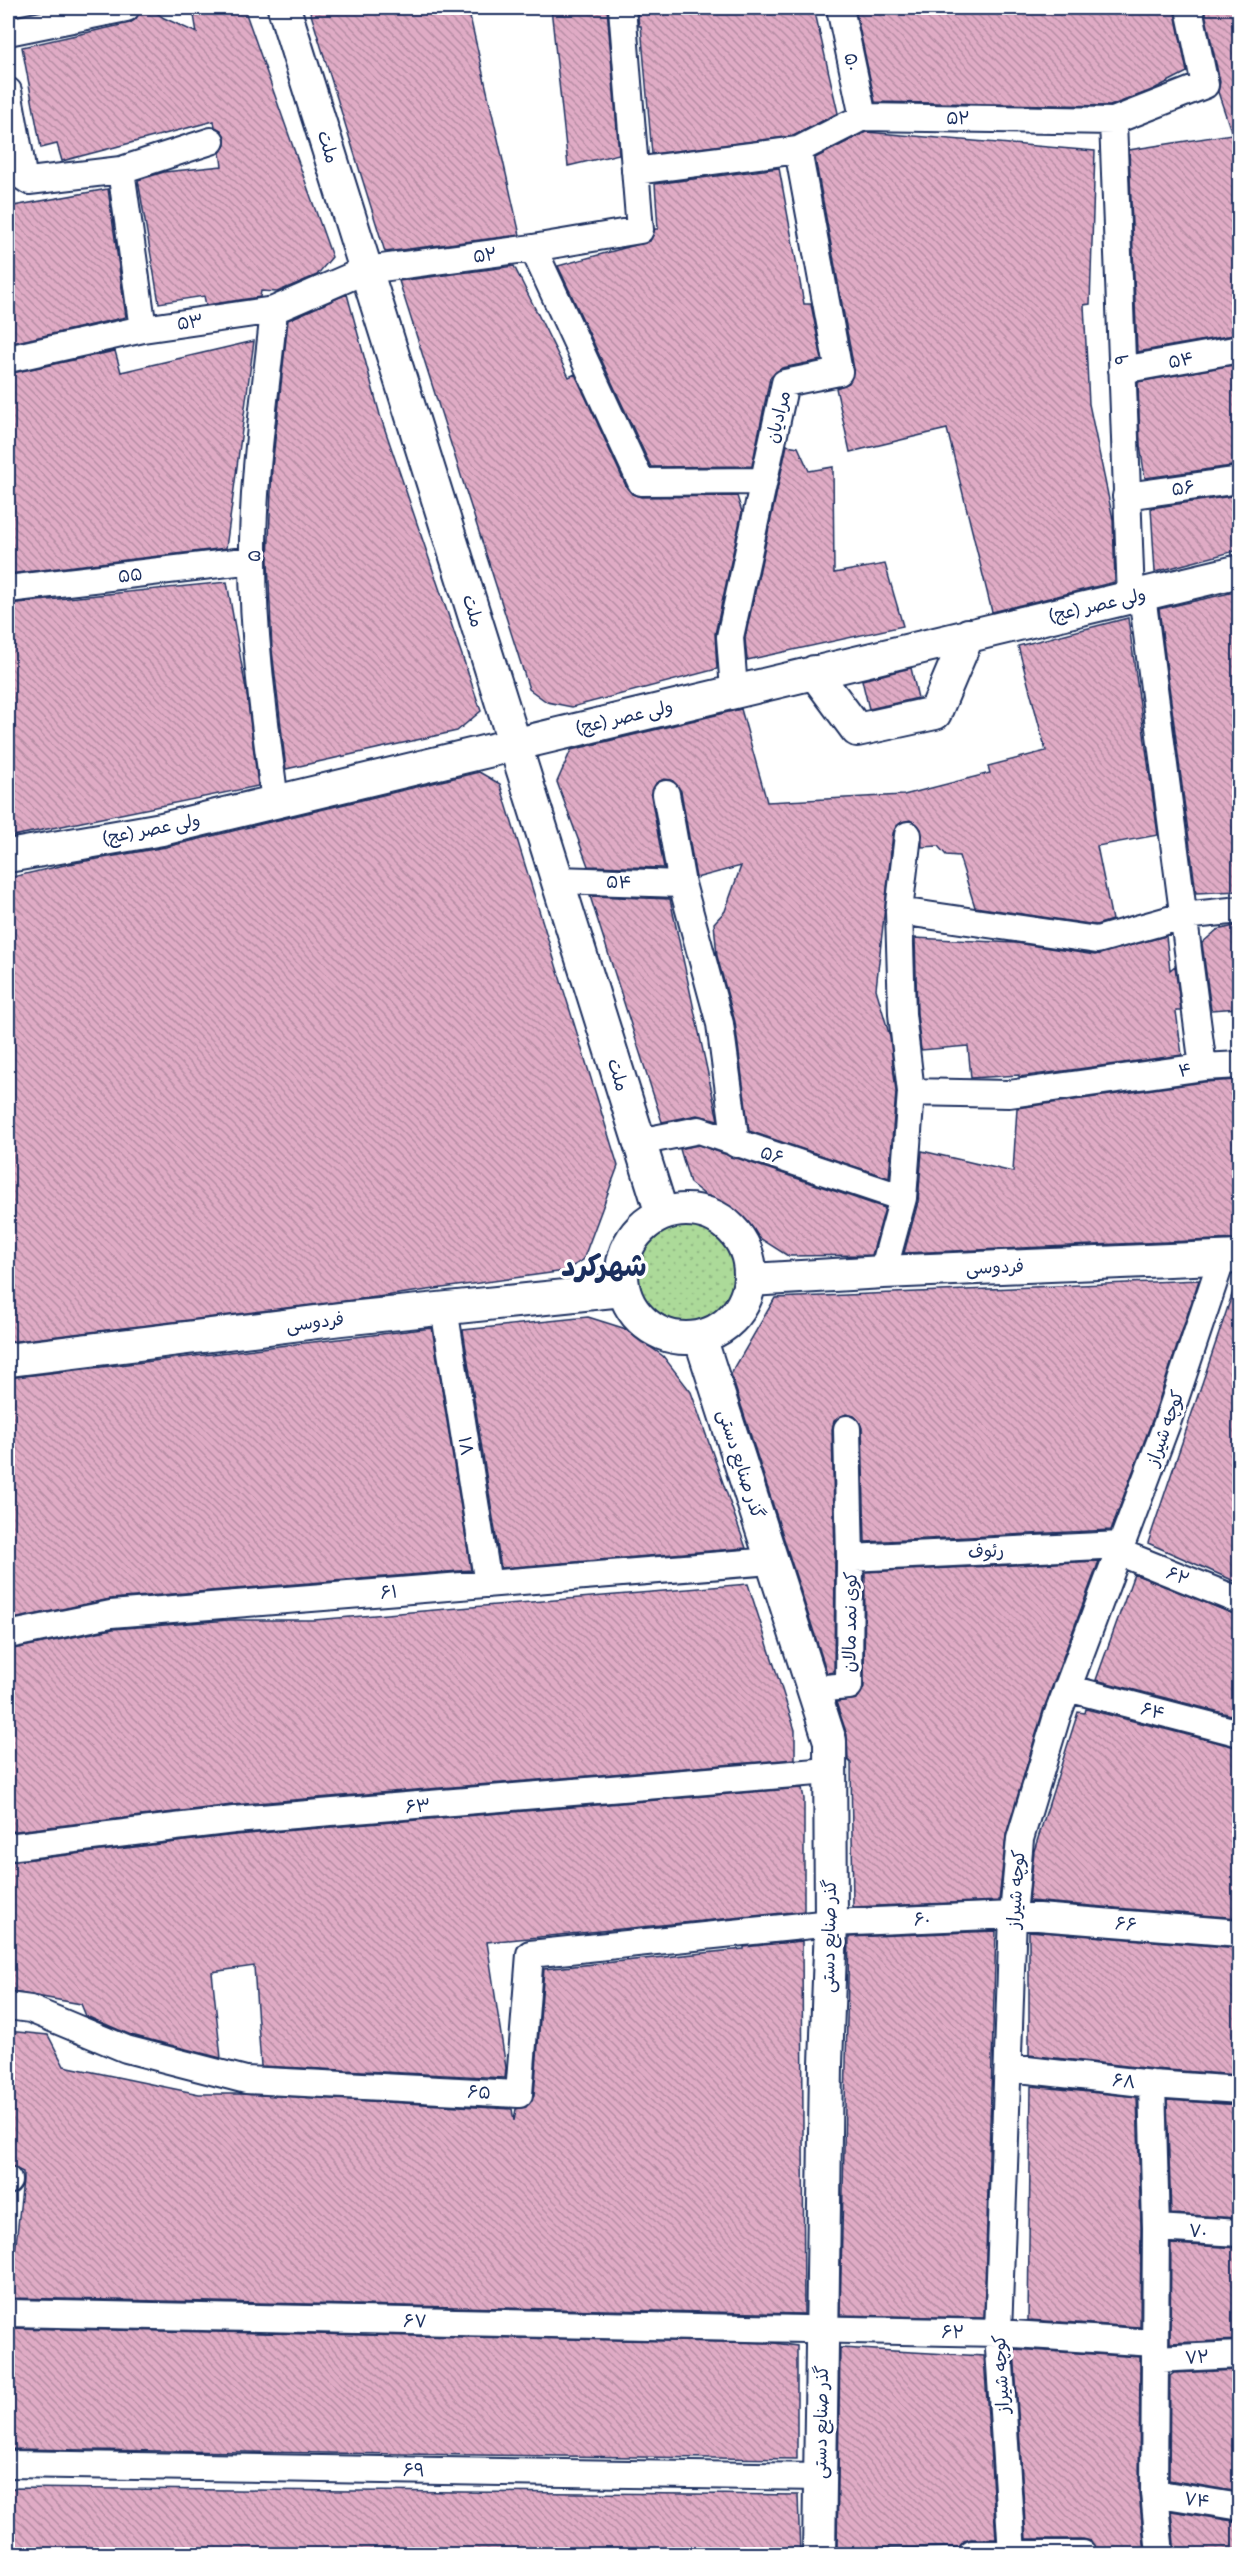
<svg xmlns="http://www.w3.org/2000/svg" width="1247" height="2562" font-family="Pangolin,'Playpen Sans Arabic',sans-serif">
  <defs>
    <pattern id="grass-dots" width="8" height="8" patternUnits="userSpaceOnUse" patternTransform="scale(1.5)"><rect width="8" height="8" fill="#acda99"/><path d="M2 2h.1M6 6h.1" fill="none" stroke="#93bb86" stroke-width="1.8" stroke-linecap="round"/></pattern>
    <pattern id="building-back-hatch" width="6" height="6" patternUnits="userSpaceOnUse" patternTransform="scale(1.5)"><rect width="6" height="6" fill="#e0abc5"/><path d="M-1 5l2 2M0 0l6 6M5-1l2 2" fill="none" stroke="#b58ca3"/></pattern>
  </defs>
  <rect width="100%" height="100%" fill="#fff"/>
  <filter id="ink" filterUnits="userSpaceOnUse"><feTurbulence type="fractalNoise" baseFrequency=".0167" numOctaves="2"/><feDisplacementMap in="SourceGraphic" scale="12" xChannelSelector="R" yChannelSelector="G"/><feConvolveMatrix kernelMatrix="1 2 1 2 8 2 1 2 1" color-interpolation-filters="sRGB"/></filter>
  <g filter="url(#ink)">
    <path fill="url(#grass-dots)" stroke="#64847c" stroke-width="1.5" d="M638 1273a48 48 0 1 1 96 0a48 48 0 1 1-96 0Z"/>
    <path fill="url(#building-back-hatch)" stroke="#1b2f5e" stroke-width="1.5" d="M141 8H150L164 18 197 33 194 15 232 8H244L332 257 317 275 277 292 261 291 260 297 206 305 204 296 159 303 138 180 164 172 222 166 220 153 225 145V137L221 130 215 127 214 121 62 161 57 144 41 148 22 47 130 23 136 19Z
      M309 8H468L520 235 385 252Z
      M551 8H607L619 154 568 166Z
      M637 8H814L838 113 793 136 652 154 641 26H639Z
      M855 8H1174L1187 72 1152 90 1110 106 875 102Z
      M1204 8H1239V334L1137 352 1129 150 1232 134 1218 92 1220 82Z
      M866 132 1095 151 1090 304 1084 305 1089 404 1113 519 1115 582 992 612 947 429 850 452 836 388 849 383 854 369 815 158Z
      M779 168 804 304H811L822 360 782 368 770 378 752 466 651 467 558 266 650 241 655 229H658L655 184Z
      M108 189 126 317 8 344V207Z
      M514 266 569 377 575 374 627 488 632 494 641 497 737 496 742 512 715 634 717 669 572 707 547 702 529 689 399 281Z
      M347 294 380 415 481 711 457 731 286 769 272 650 268 561 272 468 288 320Z
      M254 341 226 548 8 574V374L115 351 121 372Z
      M1239 364V465L1145 478 1140 445 1138 382Z
      M787 445 798 447 809 471 833 467 834 573 885 564 903 626 747 660 745 638Z
      M1239 495V550L1155 572 1151 508Z
      M227 582 247 695 258 786 8 837V604Z
      M1239 591V891L1196 893 1159 609Z
      M1128 618 1158 835 1097 846 1112 920 1096 925 975 907 959 856 946 855 938 846 922 847 921 829 910 820 902 822 896 827 893 833 876 989 890 1037 896 1092 889 1178 749 1131 735 1022 717 956 714 923 725 911 741 866 696 878 681 791 672 780 664 779 656 783 651 796 664 868 588 866 557 782 571 750 741 709 767 802 904 795 990 773 988 766 1046 751 1018 646Z
      M911 668 918 698 869 709 862 680Z
      M479 772 500 784 618 1166 583 1260 565 1271 377 1297 8 1342V878L69 864 166 847Z
      M590 896 670 899 718 1120 697 1115 662 1122Z
      M1239 925V1008L1211 1010 1202 943 1217 930Z
      M1166 936 1170 970 1175 966 1181 1011H1176L1182 1055 1019 1077V1075L971 1078 968 1046 921 1050 917 1013 915 938 1016 943 1095 955Z
      M1238 1080 1239 1239 904 1253 918 1202 922 1151 1013 1172 1017 1108 1204 1082Z
      M698 1145 885 1208 872 1255 788 1256 761 1239 690 1183 680 1149Z
      M1199 1280 1153 1418 1111 1530 865 1542 862 1428 859 1421 854 1416 846 1414 834 1421 832 1429 835 1558 834 1672 827 1673 731 1374 775 1298Z
      M1237 1280 1239 1281V1583L1148 1543Z
      M588 1317 623 1328 663 1356 691 1392 746 1548 501 1568 463 1330Z
      M432 1328 471 1570 110 1599 8 1620V1378Z
      M1099 1561 1043 1711 1006 1835 999 1901 853 1907 851 1763 848 1760 847 1735 836 1702 857 1699 864 1687 865 1572Z
      M1134 1574 1239 1616V1717L1096 1680Z
      M748 1584 795 1730V1759L232 1805 8 1832V1650L113 1629 229 1620H314Z
      M1086 1709 1239 1748V1918L1029 1901 1034 1851 1078 1712 1085 1713Z
      M802 1788 804 1799V1911L487 1942 506 2068 505 2078 261 2066 254 1966 212 1972 221 2058 131 2035 86 2016 81 2004 8 1991V1862L236 1835Z
      M996 1931 984 2318 840 2315 849 1937Z
      M1029 1931 1239 1948V2075L1153 2069 1029 2055Z
      M802 1941 804 2314 10 2298 23 2180V2172L8 2165V2031L48 2035 64 2066 199 2094H241L512 2109 514 2121 516 2109 526 2107 534 2095 544 1969 744 1949V1947Z
      M1031 2086 1137 2097 1141 2228 1140 2327 1028 2320Z
      M1167 2100 1239 2105V2218L1171 2214Z
      M1171 2244 1239 2248V2340L1170 2343Z
      M8 2328 774 2343 797 2346V2459L8 2449Z
      M840 2348 984 2356 996 2539H971L964 2541 959 2547 837 2549Z
      M1014 2349 1140 2357 1139 2493 1145 2554 1097 2552 1091 2541 1083 2539H1026Z
      M1239 2370V2492L1169 2480 1170 2376 1174 2373Z
      M8 2488 798 2495 800 2554H8Z
      M1171 2511 1239 2522V2554H1175Z"/>
    <g fill="none" stroke-linecap="round" stroke-linejoin="round">
      <g stroke="#1b2f5e" stroke-width="30">
        <path id="minor" d="M840 8 863 117
          M8 32 126 8
          M8 91 20 156
          M1113 121 1131 597
          M8 159 20 156 23 177 29 181 121 170
          M635 171 798 150 863 117 1113 121 1205 85 1189 8
          M533 248 641 482 762 481
          M274 310C266 393 252 477 253 561 253 642 265 722 275 802
          M143 329 121 170 211 141
          M8 359 143 329 274 310 366 270 533 248 640 230 622 8
          M1122 370 1240 349
          M1126 496 1240 480
          M8 589 253 560
          M1142 595 1203 1067
          M734 690 730 637 785 383 839 372 798 150
          M666 794 682 884 720 1024 736 1144
          M908 835 899 911 902 1014 911 1092
          M557 880 682 884
          M899 911 1097 940 1183 916 1240 910
          M639 1142 699 1130 903 1198
          M883 1272 903 1198 911 1092 1009 1094 1203 1067 1240 1065
          M444 1308 488 1584
          M850 1558 1121 1545 1126 1555 1240 1601
          M8 1635 111 1614 772 1561
          M1067 1688 1240 1733
          M813 1689 849 1686 850 1558 847 1429
          M8 1847 234 1820 829 1771
          M8 2006 30 2009 126 2049 246 2080 519 2094 530 1954 831 1923 1013 1915 1240 1933
          M1009 2068 1152 2084 1240 2090
          M1152 2084 1156 2228 1154 2493 1160 2554
          M8 2181V2180
          M1156 2228 1240 2233
          M8 2313 998 2333 1155 2343
          M1155 2359 1240 2355
          M8 2464 820 2477
          M1154 2493 1240 2507
          M972 2554H1083
          M1012 2554 998 2333 1013 1915 1020 1839 1057 1716 1167 1423 1222 1258"/>
      </g>
      <g stroke="#1b2f5e" stroke-width="36">
        <path id="major" d="M284 8 662 1214
          M814 672 857 730 935 713 968 635
          M8 856 162 829 1240 571
          M622 1274a64 64 0 1 1 128 0a64 64 0 1 1-128 0Z
          M750 1280 883 1272 1240 1257
          M700 1337 830 1741 831 1923 826 2064 819 2554
          M8 1360 341 1319 623 1290"/>
      </g>
      <use href="#minor" stroke="#fff" stroke-width="26"/>
      <use href="#major" stroke="#fff" stroke-width="32"/>
    </g>
  </g>
  <g text-anchor="middle" stroke-width="6" stroke-linejoin="round" paint-order="stroke">
    <g font-size="18" fill="#1b2f5e" stroke="#fff">
      <text transform="translate(852 62) rotate(78)" y="6">۵۰</text>
      <text transform="translate(958 118) rotate(1)" y="6">۵۲</text>
      <text transform="translate(328 147) rotate(73)" y="6">ملت</text>
      <text transform="translate(485 255) rotate(-7)" y="6">۵۲</text>
      <text transform="translate(190 322) rotate(-8)" y="6">۵۳</text>
      <text transform="translate(1122 359) rotate(-92)" y="6">۹</text>
      <text transform="translate(1181 360) rotate(-10)" y="6">۵۴</text>
      <text transform="translate(778 417) rotate(-76)" y="6">مرادیان</text>
      <text transform="translate(1183 488) rotate(-8)" y="6">۵۶</text>
      <text transform="translate(254 556) rotate(-89)" y="6">۵</text>
      <text transform="translate(130 575) rotate(-7)" y="6">۵۵</text>
      <text transform="translate(1097 605) rotate(-13)" y="6">ولی عصر (عج)</text>
      <text transform="translate(473 611) rotate(73)" y="6">ملت</text>
      <text transform="translate(624 717) rotate(-13)" y="6">ولی عصر (عج)</text>
      <text transform="translate(151 829) rotate(-11)" y="6">ولی عصر (عج)</text>
      <text transform="translate(619 882) rotate(2)" y="6">۵۴</text>
      <text transform="translate(1185 1070) rotate(-8)" y="6">۴</text>
      <text transform="translate(618 1075) rotate(73)" y="6">ملت</text>
      <text transform="translate(772 1155) rotate(18)" y="6">۵۶</text>
      <text transform="translate(995 1267) rotate(-2)" y="6">فردوسی</text>
      <text transform="translate(315 1322) rotate(-7)" y="6">فردوسی</text>
      <text transform="translate(1165 1428) rotate(-70)" y="6">کوچه شیراز</text>
      <text transform="translate(466 1446) rotate(81)" y="6">۱۸</text>
      <text transform="translate(741 1464) rotate(72)" y="6">گذر صنایع دستی</text>
      <text transform="translate(986 1551) rotate(-3)" y="6">رئوف</text>
      <text transform="translate(1178 1576) rotate(22)" y="6">۶۲</text>
      <text transform="translate(389 1592) rotate(-5)" y="6">۶۱</text>
      <text transform="translate(850 1622) rotate(-89)" y="6">کوی نمد مالان</text>
      <text transform="translate(1153 1711) rotate(15)" y="6">۶۴</text>
      <text transform="translate(418 1806) rotate(-5)" y="6">۶۳</text>
      <text transform="translate(1016 1889) rotate(-86)" y="6">کوچه شیراز</text>
      <text transform="translate(922 1919) rotate(-3)" y="6">۶۰</text>
      <text transform="translate(1126 1924) rotate(5)" y="6">۶۶</text>
      <text transform="translate(829 1936) rotate(-89)" y="6">گذر صنایع دستی</text>
      <text transform="translate(1124 2081) rotate(6)" y="6">۶۸</text>
      <text transform="translate(479 2092) rotate(3)" y="6">۶۵</text>
      <text transform="translate(1198 2231) rotate(4)" y="6">۷۰</text>
      <text transform="translate(415 2321) rotate(1)" y="6">۶۷</text>
      <text transform="translate(953 2332) rotate(1)" y="6">۶۲</text>
      <text transform="translate(1197 2357) rotate(-3)" y="6">۷۲</text>
      <text transform="translate(1001 2374) rotate(-93)" y="6">کوچه شیراز</text>
      <text transform="translate(821 2422) rotate(-89)" y="6">گذر صنایع دستی</text>
      <text transform="translate(414 2470) rotate(1)" y="6">۶۹</text>
      <text transform="translate(1197 2500) rotate(9)" y="6">۷۴</text>
    </g>
    <g font-size="30" font-weight="bold" fill="#1b2f5e" stroke="#fff">
      <text x="604" y="1276">شهرکرد</text>
    </g>
  </g>
  <rect width="1247" height="2562" fill="none" stroke="#fff" stroke-width="30"/>
  <rect x="15" y="15" width="1217" height="2532" fill="none" stroke="#1b2f5e" stroke-width="2" filter="url(#ink)"/>
</svg>
